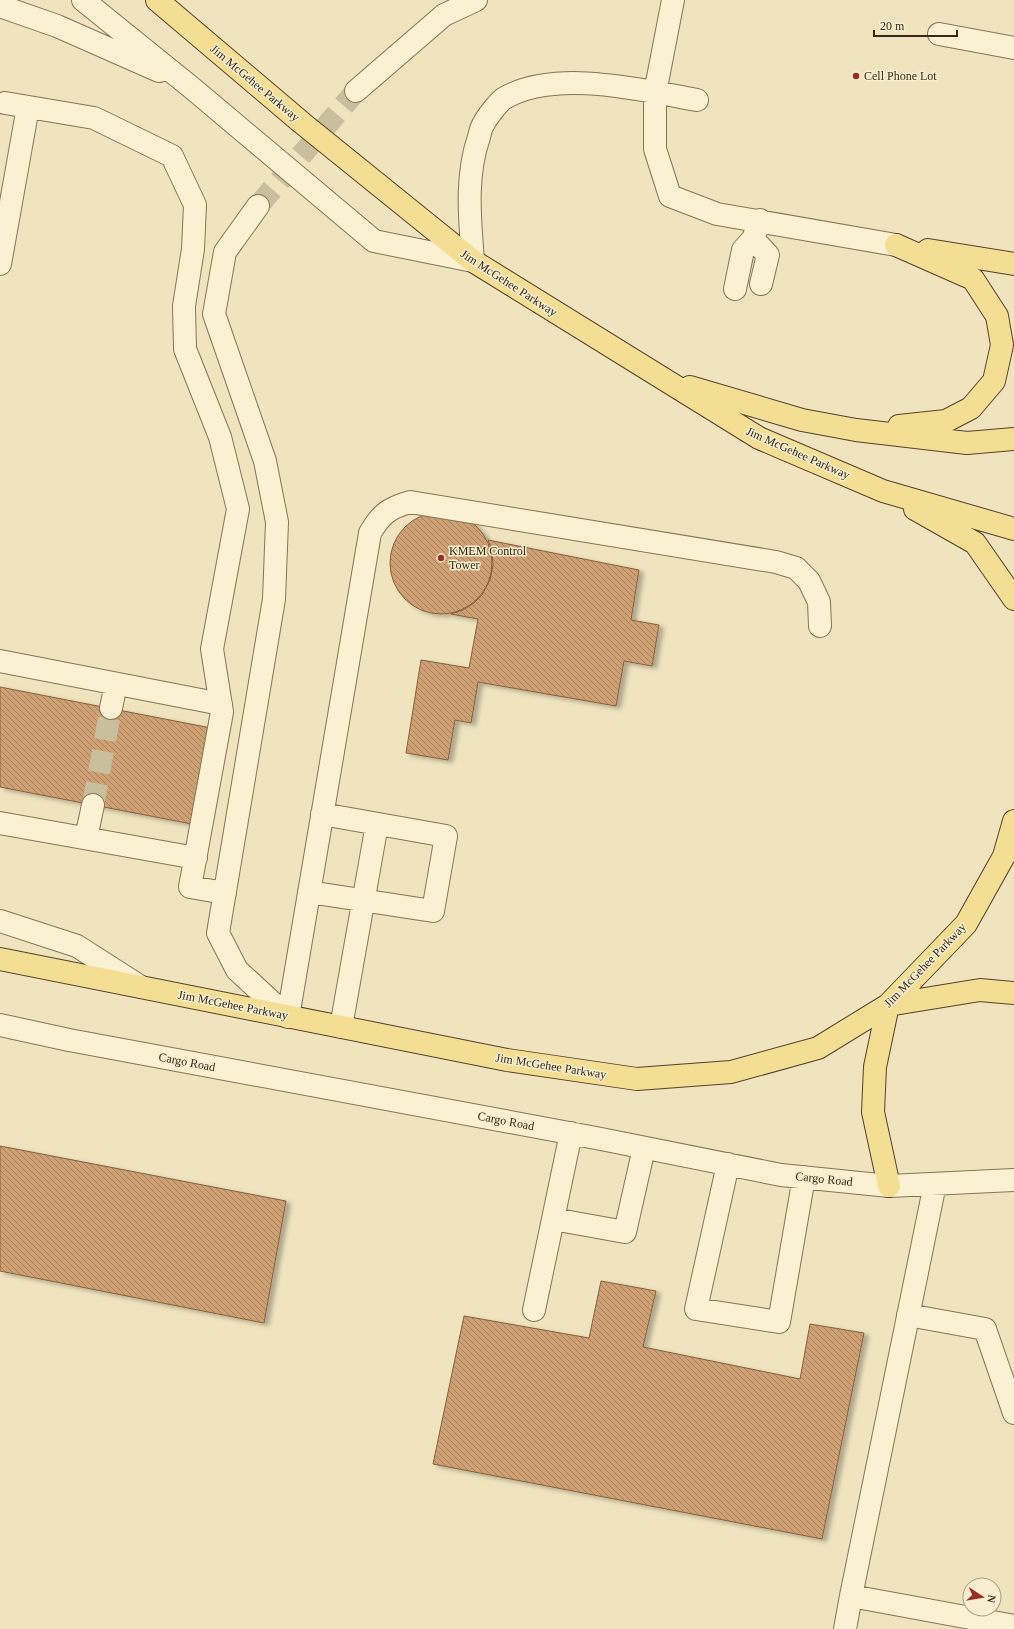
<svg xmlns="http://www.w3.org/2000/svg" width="1014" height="1629" font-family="'Times New Roman',serif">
  <defs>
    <pattern id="building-back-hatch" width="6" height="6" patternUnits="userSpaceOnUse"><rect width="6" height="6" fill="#cea073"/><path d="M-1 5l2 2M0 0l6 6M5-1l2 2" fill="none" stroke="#a8835e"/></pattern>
    <filter id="shadow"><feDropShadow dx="4.5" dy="2.5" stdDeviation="2" flood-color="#0004"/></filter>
  </defs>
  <rect width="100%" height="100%" fill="#efe4be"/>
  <path fill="url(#building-back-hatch)" stroke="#87603c" filter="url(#shadow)" d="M390 563a51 51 0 1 1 102 0a51 51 0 1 1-102 0Z
    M488 540 639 570 631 620 659 625 652 666 624 661 616 706 478 682 471 723 455 720 448 760 406 753 421 660 469 668 478 619 451 614 463 610 474 603 482 595 490 580 493 565 492 551Z
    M0 687 211 728 192 824 0 787Z
    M0 1146 286 1201 264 1323 0 1271Z
    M601 1281 656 1291 643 1347 800 1379 810 1324 864 1333 822 1539 433 1464 464 1316 589 1338Z"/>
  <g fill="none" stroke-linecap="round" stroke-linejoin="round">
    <path stroke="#cabf9d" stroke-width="22" stroke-dasharray="22 11" stroke-linecap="butt" d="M258 206 356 91
      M93 805 111 708"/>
    <g stroke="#877456" stroke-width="24">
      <path id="minor" d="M83 0 192 88 374 241 473 261C470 220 465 177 479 137 480 133 481 127 484 123 487 117 498 103 503 99 554 68 642 90 697 100
        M673 0 655 93V149L670 196 717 214 896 245
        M0 6 57 26 159 71
        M939 34 1014 48
        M356 91 444 15 476 0
        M5 103 94 118 172 156 195 205 193 249 184 306 185 349 220 437 238 509 212 649 222 712 190 887 225 893
        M258 206 225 252 214 314 265 461 277 522 274 599 218 933 237 970 288 1017
        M753 239 768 255 761 284
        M0 264 28 107
        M735 289 743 250 753 239 760 220
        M0 661 221 704
        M111 708 116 684
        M0 823 196 858
        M86 838 93 805
        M309 892 433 911 446 836 322 814
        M0 921 77 946 141 987
        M288 1017 370 533C381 514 389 508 410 502L776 562 796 568 809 581 819 602 820 626
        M0 1025 69 1040 596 1138 781 1175 889 1186 1014 1180
        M341 1027 377 824
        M728 1164 696 1309 779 1322 804 1177
        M935 1184 851 1596 1014 1626
        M553 1219 625 1232 644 1148
        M534 1310 571 1133
        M908 1315 985 1329 1014 1413
        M845 1629 851 1596"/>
    </g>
    <g stroke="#54422b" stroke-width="24">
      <path id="major" d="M157 0 302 123 473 261 759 438 883 491 1014 529
        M896 245 973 279 997 316 1002 345 994 381 971 408 946 421 899 426
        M928 250 1014 264
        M690 387 802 420 856 430 967 443 1014 439
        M915 509 975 543 1014 599
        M1004 856 1014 821
        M0 959 507 1060 637 1079 731 1072 818 1048 888 1005 966 924 1004 856 1014 843
        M888 1005 875 1067 873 1112 889 1186
        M888 1005 980 990 1014 993"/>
    </g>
    <use href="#minor" stroke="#f9f1d1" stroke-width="22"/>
    <use href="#major" stroke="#f4de94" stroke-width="22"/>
  </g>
  <g fill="#972e25" stroke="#f6eece" stroke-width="1.5">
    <circle cx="856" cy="76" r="4"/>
    <circle cx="441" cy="558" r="4"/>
  </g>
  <g text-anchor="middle" stroke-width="3" stroke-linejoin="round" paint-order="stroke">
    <g font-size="12" fill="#362b1b" stroke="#f6eece" text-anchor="start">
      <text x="864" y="80">Cell Phone Lot</text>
      <text x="449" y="555">KMEM Control<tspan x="449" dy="14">Tower</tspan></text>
    </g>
    <g font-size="12" fill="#362b1b" stroke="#f6eece">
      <text transform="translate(255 83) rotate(40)" y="4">Jim McGehee Parkway</text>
      <text transform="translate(509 283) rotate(33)" y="4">Jim McGehee Parkway</text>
      <text transform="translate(798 453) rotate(24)" y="4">Jim McGehee Parkway</text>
      <text transform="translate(925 965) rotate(-46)" y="4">Jim McGehee Parkway</text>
      <text transform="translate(233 1005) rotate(11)" y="4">Jim McGehee Parkway</text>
      <text transform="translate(187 1062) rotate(11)" y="4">Cargo Road</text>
      <text transform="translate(551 1066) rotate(9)" y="4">Jim McGehee Parkway</text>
      <text transform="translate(506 1121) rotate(11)" y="4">Cargo Road</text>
      <text transform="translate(824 1179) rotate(6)" y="4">Cargo Road</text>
    </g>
  </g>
  <g transform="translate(982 1597) rotate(102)"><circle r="19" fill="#f6eece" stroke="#a9a086"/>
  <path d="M0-3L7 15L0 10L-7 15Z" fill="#972e25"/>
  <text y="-6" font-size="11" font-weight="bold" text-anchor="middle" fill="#362b1b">N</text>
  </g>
  <path d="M874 30v6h83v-6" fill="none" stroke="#362b1b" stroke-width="2"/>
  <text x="880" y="30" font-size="12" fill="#362b1b" stroke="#f6eece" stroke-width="3" paint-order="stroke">20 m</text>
</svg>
